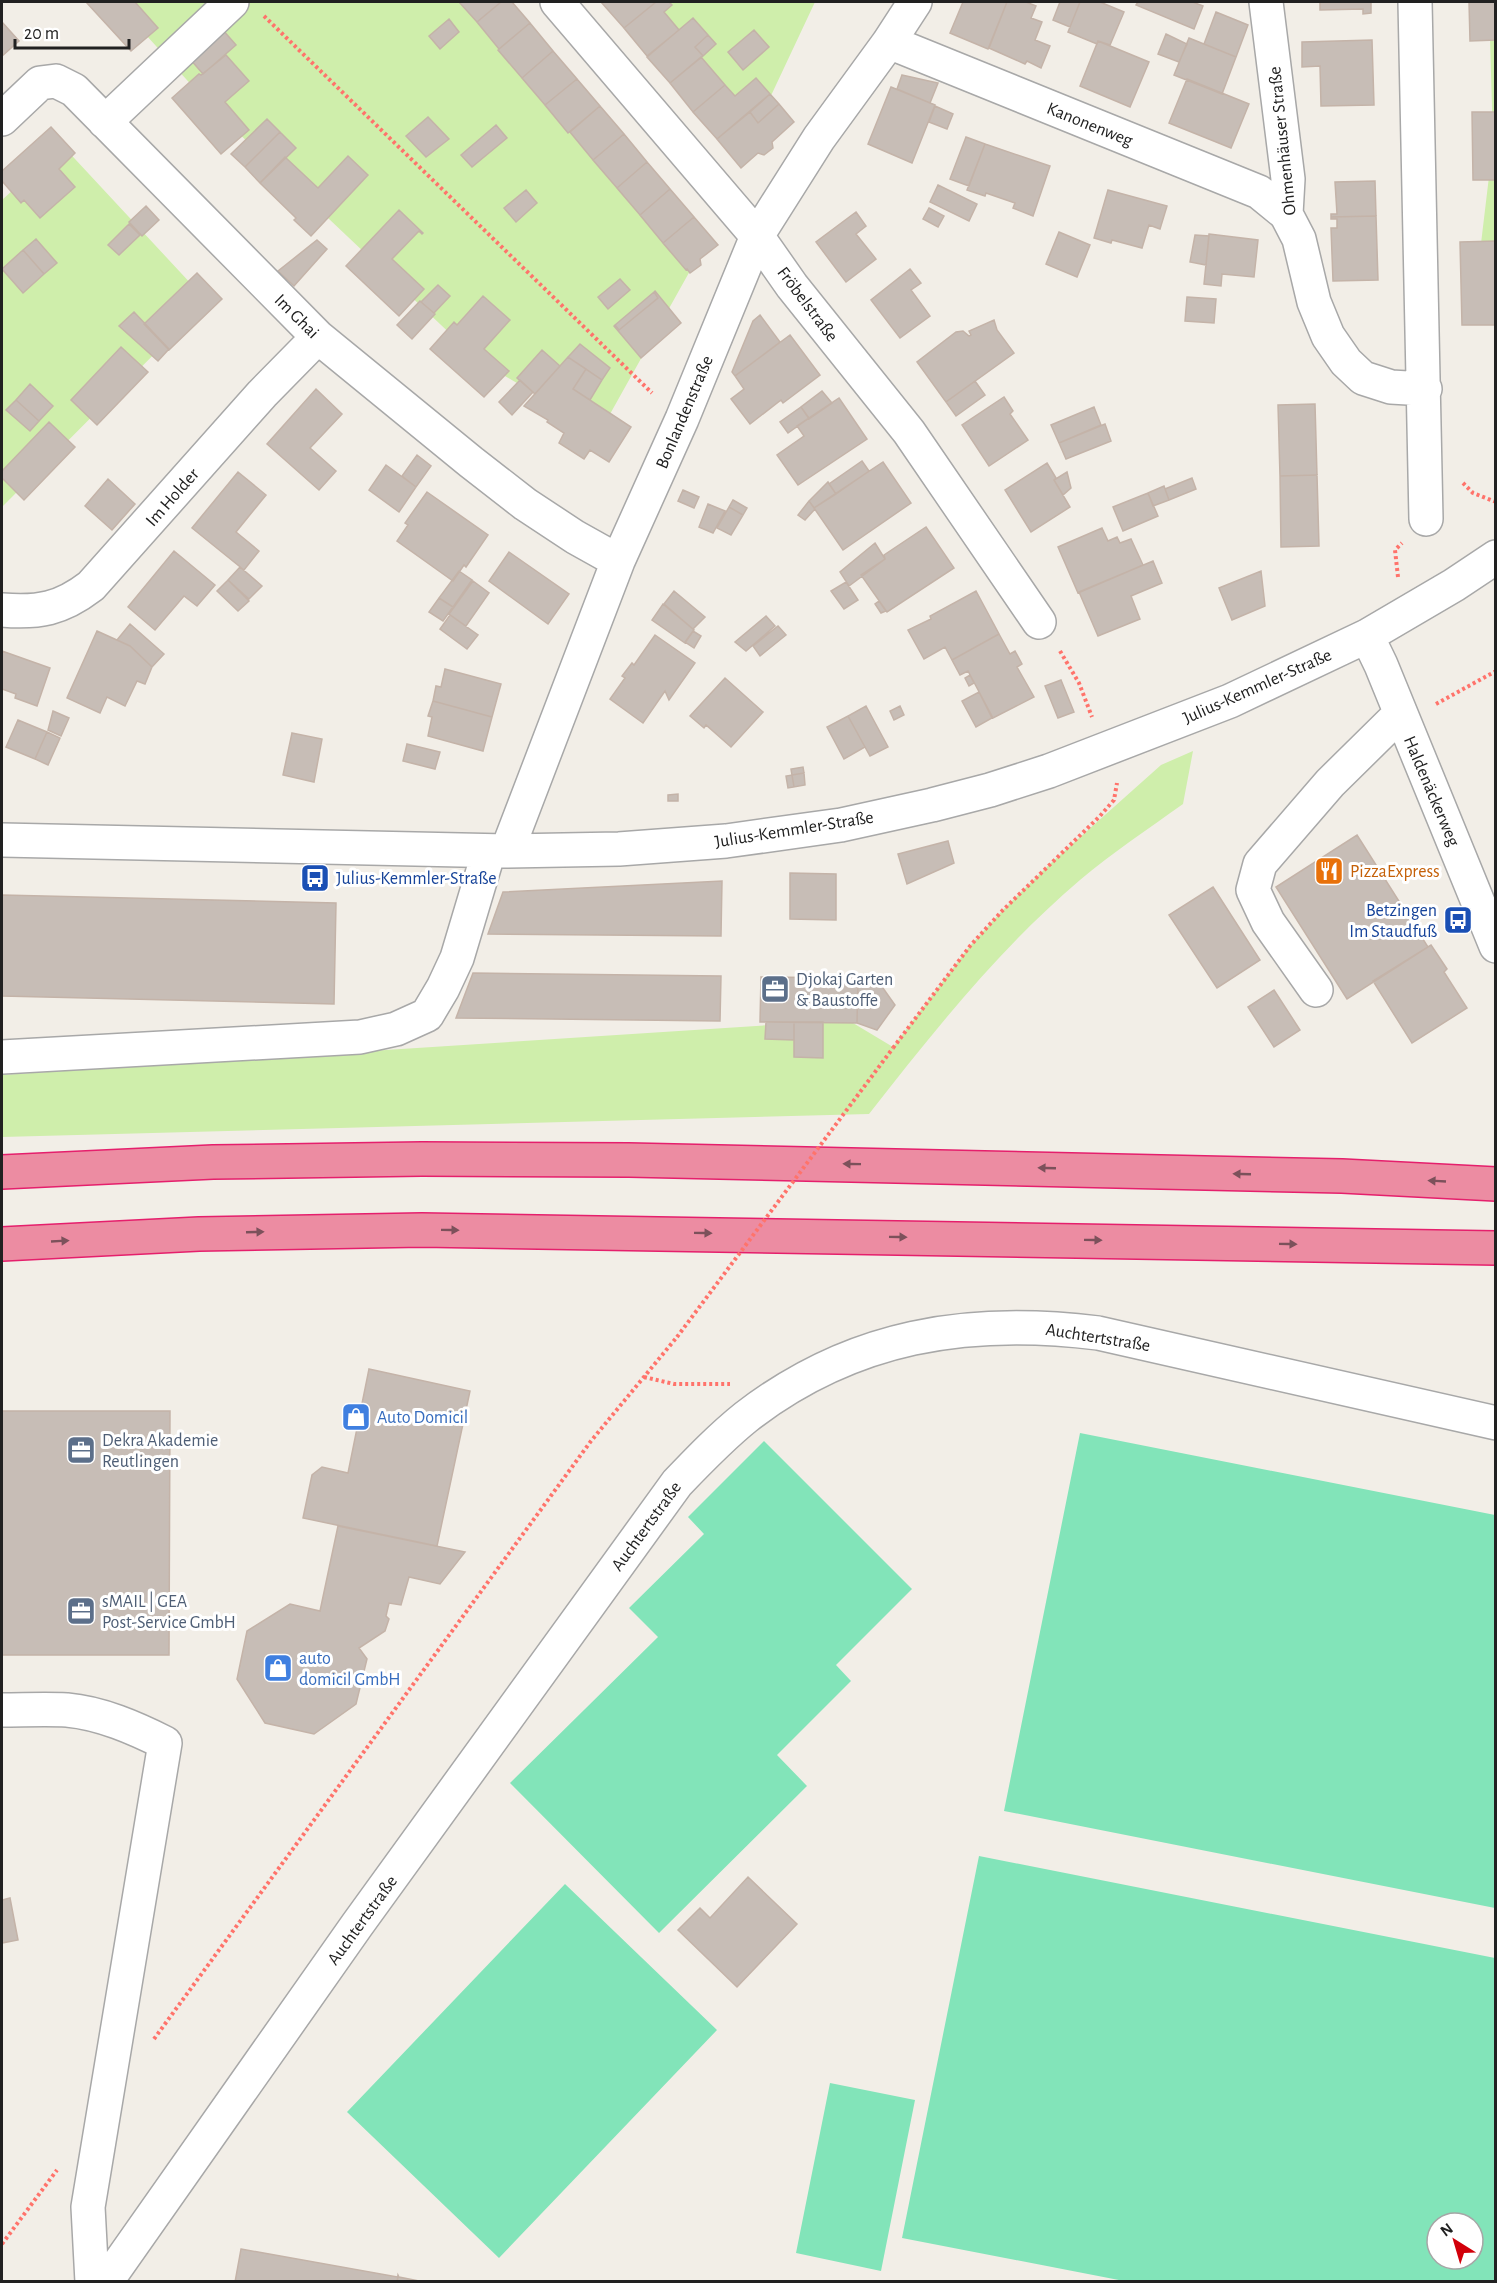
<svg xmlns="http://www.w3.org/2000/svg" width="1497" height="2283" font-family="'Alegreya Sans',sans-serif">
  <rect width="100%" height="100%" fill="#f2eee7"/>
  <path fill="#cfeeab" d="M116 2H490L705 244 600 432 478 360 216 112Z
    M619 2H815L745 151Z
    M1489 2H1495V306L1477 277 1493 143Z
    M62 145 207 301 2 507V200Z
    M1193 751 1183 804C1148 829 1112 853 1080 880 999 949 934 1031 869 1114L2 1137V1075L848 1020 893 1047 970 946 1002 911 1050 864 1161 765Z"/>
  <path fill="#82e4b9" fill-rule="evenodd" d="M1080 1433 1495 1515V1908L1004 1811Z
    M764 1441 912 1589 836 1665 851 1681 777 1755 807 1786 659 1933 510 1783 658 1637 629 1608 704 1534 688 1517Z
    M979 1856 1495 1958V2281H1124L902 2238ZM1437 2223H1473V2259H1437Z
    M565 1884 717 2030 499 2258 347 2112Z
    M830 2083 915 2100 881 2271 796 2253Z"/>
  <path fill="#c7bdb6" stroke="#c4b3a8" stroke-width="1.5" d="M86 2H135L158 28 131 51Z
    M459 2H501L477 22Z
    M501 2H512L530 23 499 49 477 22Z
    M601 2H656L624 28Z
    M656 2H669L672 5 664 12 679 30 647 56 624 28Z
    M963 2H1007L988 49 950 33Z
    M1007 2H1026L1036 6 1031 18 1042 22 1035 40 1050 46 1041 68 1027 61 1025 64 989 48Z
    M1060 2H1080L1070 27 1053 20Z
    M1080 2H1100L1124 12 1110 45 1098 41 1097 44 1068 32Z
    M1138 2H1196L1195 3 1203 6 1194 29 1136 5Z
    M1320 2H1371V13L1363 14V9L1320 10Z
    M1469 2H1496V40L1470 41Z
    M1216 12 1248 25 1236 57 1204 44Z
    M693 18 708 35 695 47 703 56 670 83 647 57Z
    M449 19 459 32 440 49 429 36Z
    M2 22 19 41 2 56Z
    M530 23 553 51 522 78 498 50Z
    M222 29 236 45 203 74 190 59Z
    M754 30 769 47 743 70 728 52Z
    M1166 34 1187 44 1179 62 1158 54Z
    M708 35 716 44 703 56 695 47Z
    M1189 38 1236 57 1222 94 1174 75Z
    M1372 40 1374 105 1321 106 1320 66 1302 67V42Z
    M1098 41 1149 62 1130 107 1080 86Z
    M553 51 577 79 545 105 522 78Z
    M226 55 249 81 225 102 249 130 221 154 172 98 199 74 201 75Z
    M701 57 725 85 693 112 670 83Z
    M902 75 938 83 930 103 897 89Z
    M756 78 770 94 717 139 693 112 725 85 735 96Z
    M577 79 600 106 568 133 545 105Z
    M1187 79 1249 104 1231 148 1169 123Z
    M891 87 935 105 912 163 868 144Z
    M770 94 779 104 758 123 750 112Z
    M779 104 794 122 772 142 773 148 764 155 758 153 741 168 717 139 750 112 758 123Z
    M600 106 624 134 593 160 570 132Z
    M935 106 953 114 947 129 929 122Z
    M1472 112H1496V180H1473Z
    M428 117 449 139 426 157 406 136Z
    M267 119 280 132 245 167 231 154Z
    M496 125 507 138 472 167 461 155Z
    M51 127 75 153 59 169 75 187 40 218 24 200 21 203 2 181V171Z
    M280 132 296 148 260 183 245 167Z
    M624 134 647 162 617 188 593 160Z
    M966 137 985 144 969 186 950 179Z
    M985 144 1050 166 1033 216 1013 208 1015 203 986 193 985 196 967 190Z
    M348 156 368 175 311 236 294 220 296 218 260 183 285 157 318 188Z
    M647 162 670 189 640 215 617 188Z
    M1375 181 1376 216 1331 217V214H1337L1335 182Z
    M938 185 977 204 969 221 930 202Z
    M670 189 694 217 663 243 640 215Z
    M526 190 537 203 516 222 504 208Z
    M1108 190 1167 206 1160 229 1149 225 1142 248 1112 240 1111 243 1094 238Z
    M146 206 159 220 142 236 129 222Z
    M929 208 944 216 938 227 923 219Z
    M399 210 423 233 422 234 419 231 392 259 424 289 399 316 346 266Z
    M856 212 866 226 856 234 876 259 846 282 816 242Z
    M1376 216 1378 280 1333 281 1331 228H1337V219H1331V217Z
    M694 217 718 245 700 259 701 265 690 273 687 269 686 270 663 243Z
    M129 224 140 235 119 255 108 245Z
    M1059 232 1090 245 1077 277 1046 264Z
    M1209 234 1258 240 1254 277 1222 274 1221 286 1204 284Z
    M1195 235 1209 236 1206 265 1190 262Z
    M36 239 57 263 44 274 23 250Z
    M317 240 327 249 294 286 278 271Z
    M1496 241V325H1462L1460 242Z
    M23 250 44 274 23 293 2 269Z
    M910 269 921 283 911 290 930 316 900 338 871 300Z
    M197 273 222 299 169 350 144 324Z
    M620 279 630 290 608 309 598 297Z
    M438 285 450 296 434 313 421 302Z
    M655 291 681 323 641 358 614 326 615 325 619 330 658 298 654 292Z
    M654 292 658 298 619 330 615 325Z
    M483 296 510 320 484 349 509 371 484 397 430 349 454 322 457 325Z
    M1187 297 1216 299 1214 323 1185 321Z
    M420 301 435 314 412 339 397 325Z
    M134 312 169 349 158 361 119 326Z
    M760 315 780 342 735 376 732 372 753 321Z
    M994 320 997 330 1014 353 946 402 917 362 956 332 963 331 969 336 971 335 969 331Z
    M790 335 820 375 783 403 781 400 750 424 731 399 744 389 735 376Z
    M580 344 610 368 602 380 568 357Z
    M121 347 148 372 97 425 71 400Z
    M542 350 560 366 535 394 517 378Z
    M568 357 586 369 573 389 631 427 609 462 590 450 584 459 559 443 564 433 547 422 548 420 524 406Z
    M586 369 602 380 590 400 573 389Z
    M520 380 533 392 512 415 499 402Z
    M975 381 985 395 956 416 946 402Z
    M30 384 53 406 39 421 16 400Z
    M316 389 342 414 310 448 336 471 319 490 267 444Z
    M822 391 832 403 809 419 801 407Z
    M1004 397 1013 411 1010 414 1028 440 989 466 962 425Z
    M839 398 867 439 798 485 777 455 804 436 797 426Z
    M16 400 39 421 30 431 6 410Z
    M1315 404 1317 475 1280 476 1278 405Z
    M801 407 809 418 788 433 780 422Z
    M1094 407 1101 425 1059 443 1051 425Z
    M49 422 75 447 24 500 2 478V471Z
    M1105 424 1111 441 1066 459 1059 443Z
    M417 455 431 466 416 487 402 476Z
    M862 461 869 471 836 494 829 484Z
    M883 462 911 503 843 550 814 508Z
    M1047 463 1056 478 1054 480 1070 507 1031 532 1005 490Z
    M386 465 416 487 399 512 369 490Z
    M238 472 266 495 236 532 259 551 244 570 192 528Z
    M1067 472 1071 488 1063 495 1054 480Z
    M1317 475 1319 546 1281 547 1280 476Z
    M1192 478 1196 489 1169 500 1165 489Z
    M108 479 135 504 112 530 85 506Z
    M828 482 836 494 814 508 809 501Z
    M1164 486 1169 500 1153 506 1148 493Z
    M683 490 699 497 694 508 678 501Z
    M427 492 488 535 466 567 464 565 453 581 397 541 408 525 405 523Z
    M1148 493 1158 516 1123 531 1113 507Z
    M733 500 747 508 743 515 729 507Z
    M809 501 815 509 805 520 798 515Z
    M708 504 725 511 713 533 699 527Z
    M729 507 743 515 731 535 717 528Z
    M926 527 954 568 887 612 861 575 885 559 884 555Z
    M1102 528 1108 541 1117 537 1120 543 1131 539 1143 565 1078 593 1058 547Z
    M875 543 885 559 849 586 840 572Z
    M174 551 215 585 197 606 184 596 155 630 128 607Z
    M509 552 569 594 548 624 489 581Z
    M1153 561 1162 583 1131 596 1140 619 1098 636 1079 592Z
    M240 567 262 586 249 599 228 580Z
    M459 571 472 580 453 607 439 598Z
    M1261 571 1265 606 1232 620 1219 588Z
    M228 580 249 601 238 611 217 591Z
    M473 581 489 593 466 626 449 614Z
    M846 582 858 600 844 609 831 591Z
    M674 591 705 617 693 629 664 604Z
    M976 591 999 634 952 660 945 647 924 659 908 630 931 619 930 616Z
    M439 598 453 607 443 621 429 612Z
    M879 601 886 611 881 613 875 604Z
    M663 604 694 630 685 643 652 620Z
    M450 615 478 635 467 649 440 629Z
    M766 616 775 626 746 651 735 642Z
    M130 624 164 654 152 667 130 646 117 640Z
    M778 626 786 635 760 656 753 646Z
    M97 631 130 646 152 667 145 684 137 681 125 706 107 697 100 713 67 698Z
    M693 631 701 636 694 648 685 642Z
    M999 634 1010 654 1015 651 1022 664 1017 667 1034 697 993 718 968 671 960 675 952 660Z
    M655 635 695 663 669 700 665 691 643 723 610 699 625 678 622 676 632 663 634 665Z
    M2 651 50 668 37 706 15 698 16 694 2 689Z
    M445 669 501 684 492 717 433 701 436 686 441 687Z
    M970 675 974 683 969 686 965 678Z
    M725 678 763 712 731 747 706 725 704 728 690 716Z
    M1061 680 1074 712 1058 718 1045 686Z
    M979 692 992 718 976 727 962 701Z
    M433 701 492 717 483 751 428 736 432 717 428 716Z
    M866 706 888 747 870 756 848 716Z
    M900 706 904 715 894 720 890 711Z
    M53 711 69 718 61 736 48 730Z
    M848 716 865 747 844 759 827 727Z
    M18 720 47 732 35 759 6 747Z
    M47 732 60 738 48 765 35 759Z
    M292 733 322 739 314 782 283 775Z
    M407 744 440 752 435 769 403 761Z
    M803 767 804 773 792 775 791 769Z
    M804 773 805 785 794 787 792 775Z
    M792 775 794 787 788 788 786 776Z
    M678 794V801H668V795Z
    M1357 835 1428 947 1347 999 1276 887Z
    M948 841 954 863 907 884 898 854Z
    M790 873 836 874V920L790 919Z
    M722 881 721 936 488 934 503 892Z
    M1213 887 1260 960 1217 988 1169 915Z
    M2 895 336 903 334 1004 2 996Z
    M1431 945 1447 969 1444 972 1467 1008 1412 1043 1373 981Z
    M473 973 721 976 720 1021 456 1018Z
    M761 977 858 978 857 1023 760 1022Z
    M858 980 878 981 895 1005 877 1030 857 1023Z
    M1274 990 1300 1030 1274 1047 1248 1007Z
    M766 1022H794V1040L765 1039Z
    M794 1022H823V1058L794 1057Z
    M369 1369 470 1391 437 1546 303 1518 312 1475 322 1467 348 1473Z
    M2 1411H170L169 1655H2Z
    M338 1526 465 1552 440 1584 409 1577 401 1605 389 1603 386 1616 389 1619 385 1631 359 1648 367 1659 356 1704 314 1734 265 1723 237 1679 247 1631 290 1604 320 1611Z
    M748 1877 797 1924 737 1987 678 1930 700 1908 710 1918Z
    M10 1898 18 1940 2 1943V1900Z
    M241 2249 398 2277 397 2282H235Z
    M398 2275 399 2277 424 2282H397Z"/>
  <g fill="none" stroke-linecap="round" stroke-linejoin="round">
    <g stroke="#a8a8a8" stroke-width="36">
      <path id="minor" d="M557 2 757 236 792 286 909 432 1039 622
        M1266 2 1288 179 1286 214 1299 239 1314 302 1328 336 1346 362 1363 378 1391 387 1425 389
        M1415 2 1426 519
        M889 42 1259 192 1286 214
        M2 119 40 83 56 81 74 90 318 337 471 462 525 504 575 537 618 561
        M105 122 232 2
        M2 610C39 613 61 609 91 586L262 394 318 337
        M1367 636 1381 665 1496 946
        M2 840 507 851 619 849 726 841 841 825 932 805 990 790 1049 771 1230 701 1367 636 1454 585 1496 557
        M507 851 618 561 682 419 757 236 819 138 889 42 915 2
        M1316 990 1268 922 1253 890 1260 864 1330 783 1400 714
        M2 1057 360 1037 396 1029 427 1015 443 988 457 958 489 851
        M2 1710C23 1710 46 1709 67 1710 101 1713 135 1728 165 1743L88 2207 92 2282
        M106 2282 357 1925 677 1483C699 1460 721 1437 746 1417 852 1335 968 1317 1098 1333L1496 1423"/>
    </g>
    <g stroke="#e51f6c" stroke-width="36">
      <path id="highway" d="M2 1172 213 1162 422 1159 629 1160 1342 1176 1496 1184
        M2 1244 199 1234 422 1230 1496 1248"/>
    </g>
    <path stroke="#ff736b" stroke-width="4" stroke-dasharray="3 3" stroke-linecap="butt" d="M264 16 652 393
      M1463 483 1473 493 1496 502
      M1398 577 1395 550 1402 543
      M1060 651 1079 683 1092 717
      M1436 704 1496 671
      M893 1048 970 946 1002 911 1100 816 1114 800 1117 783
      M644 1377 674 1384H730
      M154 2039 591 1441 677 1337
      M2 2244 57 2170"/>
    <use href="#minor" stroke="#fff" stroke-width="33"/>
    <use href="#highway" stroke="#ec8ca2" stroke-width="33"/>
    <path stroke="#ff736b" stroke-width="4" stroke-dasharray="3 3" stroke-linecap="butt" d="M677 1337 893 1048"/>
  </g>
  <defs><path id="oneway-solid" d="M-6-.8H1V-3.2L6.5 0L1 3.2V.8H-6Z" transform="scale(1.5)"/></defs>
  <g fill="#7c515b">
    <use href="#oneway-solid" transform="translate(852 1164) rotate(-179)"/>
    <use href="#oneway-solid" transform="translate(1047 1168) rotate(-178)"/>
    <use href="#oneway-solid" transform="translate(1242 1174) rotate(-178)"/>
    <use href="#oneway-solid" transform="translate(1437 1181) rotate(-177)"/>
    <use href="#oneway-solid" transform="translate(450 1230) rotate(1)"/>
    <use href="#oneway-solid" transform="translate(255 1232) rotate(-2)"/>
    <use href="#oneway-solid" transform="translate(703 1233) rotate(1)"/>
    <use href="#oneway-solid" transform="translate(898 1237) rotate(1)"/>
    <use href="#oneway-solid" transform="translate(1093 1240) rotate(1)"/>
    <use href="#oneway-solid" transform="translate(60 1241) rotate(-3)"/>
    <use href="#oneway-solid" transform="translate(1288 1244) rotate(1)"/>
  </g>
  <defs>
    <g id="restaurant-square" transform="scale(1.5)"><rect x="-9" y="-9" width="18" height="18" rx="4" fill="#e8710a" stroke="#fff"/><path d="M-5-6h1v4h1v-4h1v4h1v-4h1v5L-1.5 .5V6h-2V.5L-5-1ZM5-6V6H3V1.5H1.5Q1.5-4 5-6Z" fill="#fff"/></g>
    <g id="bus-square" transform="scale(1.5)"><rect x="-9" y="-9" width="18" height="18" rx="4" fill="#1a4fb4" stroke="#fff"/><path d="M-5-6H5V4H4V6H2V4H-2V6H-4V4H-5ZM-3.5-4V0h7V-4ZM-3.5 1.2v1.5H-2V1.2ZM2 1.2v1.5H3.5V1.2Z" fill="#fff"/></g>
    <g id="office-square" transform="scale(1.5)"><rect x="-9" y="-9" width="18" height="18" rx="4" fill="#5c6f8a" stroke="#fff"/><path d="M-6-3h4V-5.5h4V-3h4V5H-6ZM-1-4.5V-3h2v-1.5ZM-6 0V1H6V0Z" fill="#fff"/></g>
    <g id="shop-square" transform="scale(1.5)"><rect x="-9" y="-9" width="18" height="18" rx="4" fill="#3f7fe0" stroke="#fff"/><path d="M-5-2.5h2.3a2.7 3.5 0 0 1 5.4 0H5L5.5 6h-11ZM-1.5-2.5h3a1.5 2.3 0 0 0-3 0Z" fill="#fff"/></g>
  </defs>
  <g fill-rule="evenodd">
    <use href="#restaurant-square" x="1329" y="871"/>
    <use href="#bus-square" x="315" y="878"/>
    <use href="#bus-square" x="1458" y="920"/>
    <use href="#office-square" x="775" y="989"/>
    <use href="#shop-square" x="356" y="1417"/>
    <use href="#office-square" x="81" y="1450"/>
    <use href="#office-square" x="81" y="1611"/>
    <use href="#shop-square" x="278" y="1668"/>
  </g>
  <g text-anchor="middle" stroke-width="6" stroke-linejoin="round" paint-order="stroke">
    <g font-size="18" fill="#212121" stroke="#fff">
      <text transform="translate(1090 124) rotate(22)" y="6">Kanonenweg</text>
      <text transform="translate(1282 141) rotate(-96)" y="6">Ohmenhäuser Straße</text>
      <text transform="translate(808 304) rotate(53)" y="6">Fröbelstraße</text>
      <text transform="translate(297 316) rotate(45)" y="6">Im Ghai</text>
      <text transform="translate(684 412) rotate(-67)" y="6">Bonlandenstraße</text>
      <text transform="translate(172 497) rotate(-49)" y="6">Im Holder</text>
      <text transform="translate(1257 686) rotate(-24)" y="6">Julius-Kemmler-Straße</text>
      <text transform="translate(1432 791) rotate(67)" y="6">Haldenäckerweg</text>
      <text transform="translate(794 829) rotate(-9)" y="6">Julius-Kemmler-Straße</text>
      <text transform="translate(1098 1337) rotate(9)" y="6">Auchtertstraße</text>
      <text transform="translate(646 1526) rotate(-54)" y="6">Auchtertstraße</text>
      <text transform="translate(362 1920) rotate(-54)" y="6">Auchtertstraße</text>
    </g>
    <g font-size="18" fill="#c56008" stroke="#fff" text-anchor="start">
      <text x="1350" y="877">PizzaExpress</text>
    </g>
    <g font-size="18" fill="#164399" stroke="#fff" text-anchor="start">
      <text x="336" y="884">Julius-Kemmler-Straße</text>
      <text x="1437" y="916" text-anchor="end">Betzingen<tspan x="1437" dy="21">Im Staudfuß</tspan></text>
    </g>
    <g font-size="18" fill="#4e5e75" stroke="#fff" text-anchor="start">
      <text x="796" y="985">Djokaj Garten<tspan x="796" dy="21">&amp; Baustoffe</tspan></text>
      <text x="102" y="1446">Dekra Akademie<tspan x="102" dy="21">Reutlingen</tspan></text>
      <text x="102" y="1607">sMAIL | GEA<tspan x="102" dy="21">Post-Service GmbH</tspan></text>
    </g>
    <g font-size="18" fill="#366cbe" stroke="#fff" text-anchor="start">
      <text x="377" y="1423">Auto Domicil</text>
      <text x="299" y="1664">auto<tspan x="299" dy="21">domicil GmbH</tspan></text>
    </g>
  </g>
  <rect width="1497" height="2283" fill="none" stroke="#212121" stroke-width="6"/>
  <g transform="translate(1455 2241) rotate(323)"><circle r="28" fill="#ffffff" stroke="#a6a6a6" stroke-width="1.5"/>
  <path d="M0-4.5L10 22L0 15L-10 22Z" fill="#d2000a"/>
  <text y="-9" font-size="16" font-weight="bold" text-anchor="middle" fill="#212121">N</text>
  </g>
  <path d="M15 39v9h114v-9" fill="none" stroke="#212121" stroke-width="3"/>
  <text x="24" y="39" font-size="18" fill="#212121" stroke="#ffffff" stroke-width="4.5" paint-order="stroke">20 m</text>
</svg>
